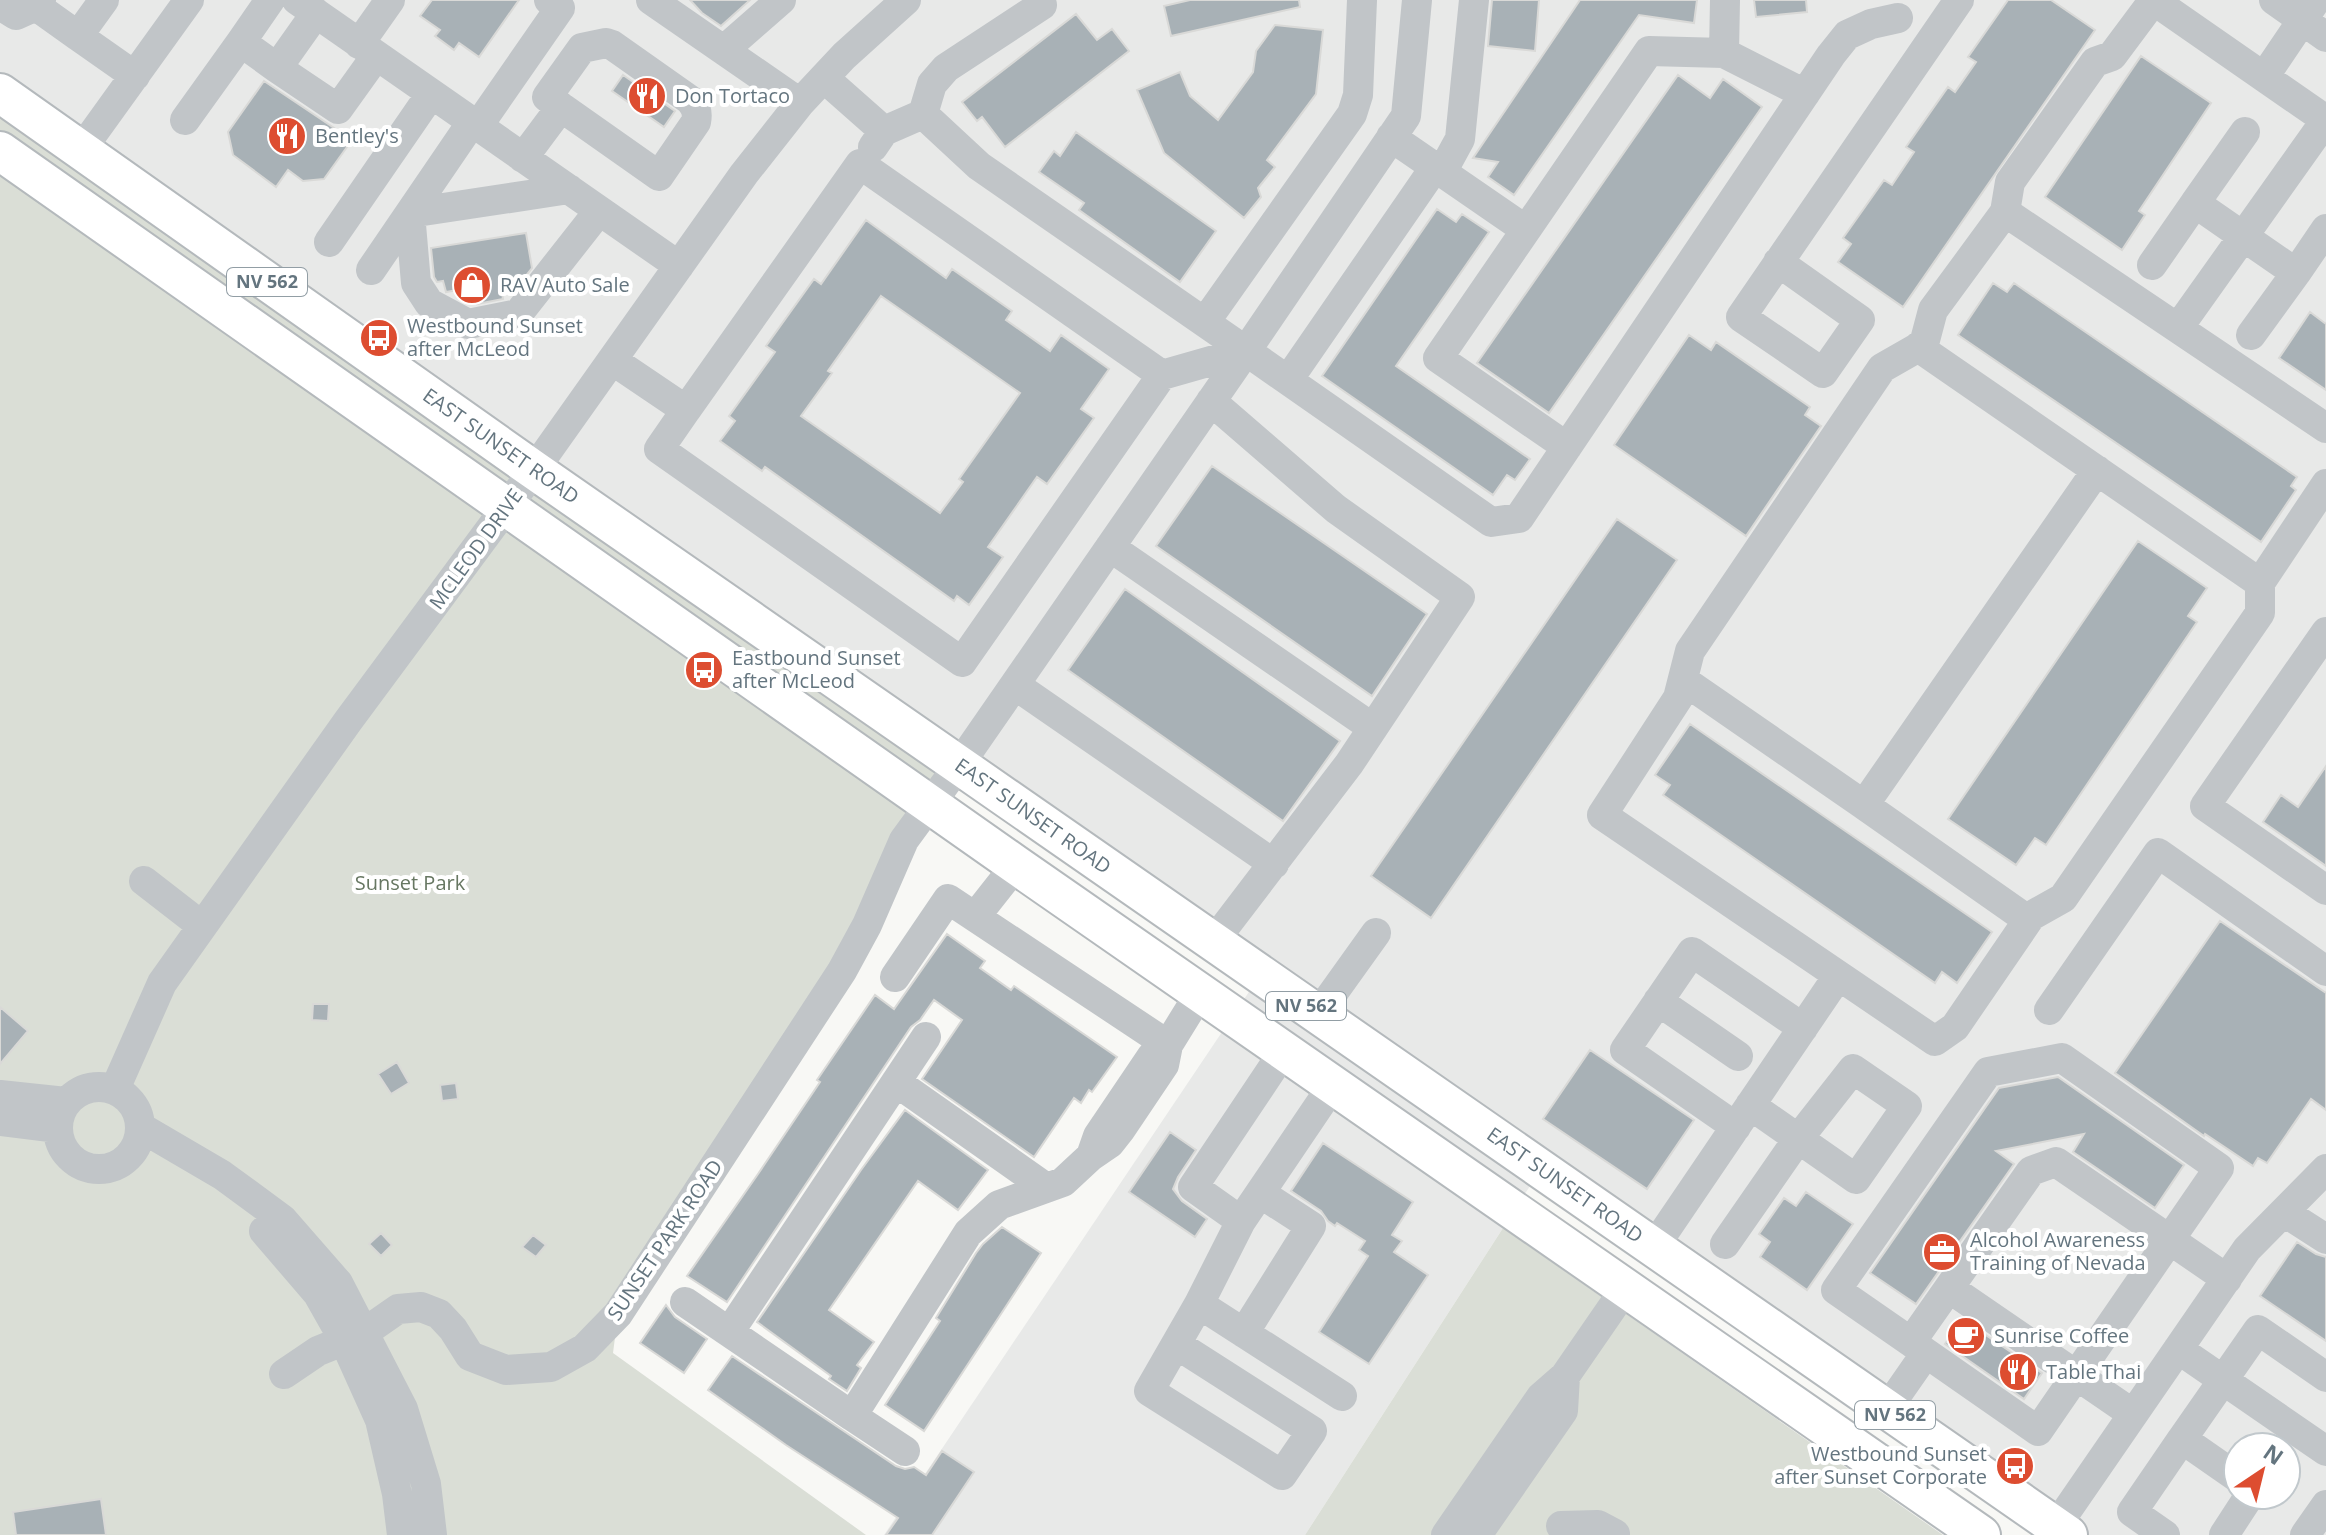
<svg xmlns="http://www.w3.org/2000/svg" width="2326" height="1535" font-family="'Open Sans',sans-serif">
  <rect width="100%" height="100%" fill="#f8f8f5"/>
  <path fill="#e8e9e8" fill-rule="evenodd" d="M0 0H2326V1535H2068L1541 1169 1305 1535H884L1261 974 0 85ZM2238 1447H2286V1495H2238Z"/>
  <path fill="#daded6" d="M0 114 959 765 867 925 618 1314 613 1353 866 1535H0Z
    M1503 1228 1943 1535H1305Z"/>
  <path fill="#a8b1b6" stroke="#d9d9d7" stroke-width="2" fill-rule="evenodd" d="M432 0H519L479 57 459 43 454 50 435 36 440 30 420 16Z
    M690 0H750L721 26 702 13Z
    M1190 0H1299L1300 7 1171 36 1164 6Z
    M1492 0H1539L1535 51 1488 46Z
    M1580 0H1697L1694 23 1639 15 1514 195 1488 177 1498 162 1473 158Z
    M1754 0H1806L1807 12 1756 17Z
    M2008 0H2051L2095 30 1903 307 1838 262 1851 244 1843 238 1884 180 1892 185 1914 152 1906 147 1948 87 1955 92 1976 62 1968 57Z
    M1076 14 1097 40 1112 29 1129 51 1005 147 982 117 977 121 962 102Z
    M1275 25 1323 30 1316 94 1267 160 1275 167 1258 188 1261 197 1244 218 1164 153 1137 90 1180 72 1190 96 1218 120 1253 72 1256 51Z
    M2141 56 2211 103 2139 211 2145 215 2122 250 2045 197Z
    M623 75 675 111 664 127 612 91Z
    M1678 75 1710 98 1723 79 1762 107 1549 413 1477 363Z
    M264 81 352 140 324 179 303 181 288 170 276 187 233 155 228 132Z
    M1076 132 1216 231 1180 282 1079 210 1084 203 1039 172 1054 151 1060 156Z
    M1437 209 1456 222 1462 214 1489 232 1396 366 1530 459 1515 480 1507 475 1493 495 1322 376Z
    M866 220 946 278 952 269 1012 311 1006 320 1050 351 1061 335 1109 369 1081 409 1094 418 1047 484 1037 477 988 547 1003 557 969 605 957 596 954 601 765 467 762 471 720 441 735 421 729 416 775 352 766 346 814 279 821 284ZM881 296 1020 393 959 479 963 482 940 513 801 416 832 373 828 371Z
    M526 233 532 268 524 278 500 282 503 299 477 304 475 287 446 292 443 281 437 282 434 277 431 248Z
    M1993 283 2007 292 2014 283 2297 477 2291 486 2296 490 2261 542 1958 335Z
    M2310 312 2326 324V390L2279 358Z
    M1689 335 1711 350 1716 342 1810 407 1805 415 1821 426 1746 536 1614 445Z
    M1212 466 1427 614 1372 696 1156 546Z
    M1617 519 1677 560 1431 918 1371 876Z
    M2138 541 2207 588 2188 616 2197 622 2046 845 2035 838 2016 865 1948 819Z
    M1125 589 1340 741 1283 821 1068 670Z
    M1690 724 1992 932 1957 983 1942 972 1935 983 1663 795 1670 785 1655 775Z
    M2326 766V866L2263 822 2281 795 2298 807Z
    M2220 921 2326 993V1110L2311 1099 2267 1163 2258 1158 2253 1166 2205 1134 2204 1136 2115 1073Z
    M947 934 985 961 980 968 1011 990 1014 986 1117 1057 1092 1092 1089 1090 1081 1103 1074 1098 1034 1157 922 1079 962 1020 934 1000 920 1020 911 1027 727 1302 687 1276 758 1174 820 1082 817 1080 875 995 894 1009Z
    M313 1004H329L328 1021 312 1020Z
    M0 1007 28 1031 0 1064Z
    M1590 1050 1694 1120 1647 1189 1543 1119Z
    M397 1062 409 1083 391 1094 378 1074Z
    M2058 1077 2184 1165 2155 1208 2073 1152 2084 1134 1996 1151 2014 1164 1916 1304 1870 1273 1999 1088Z
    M456 1083 458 1099 442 1101 440 1085Z
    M905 1110 988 1170 958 1210 918 1181 829 1310 874 1342 857 1365 861 1368 847 1391 829 1379 831 1376 757 1322 861 1170Z
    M1170 1132 1196 1150 1178 1177 1173 1189 1182 1201 1207 1219 1195 1237 1129 1192Z
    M1323 1143 1413 1202 1392 1235 1402 1241 1394 1252 1428 1275 1369 1364 1319 1332 1368 1256 1359 1250 1365 1241 1337 1223 1335 1226 1328 1221 1321 1211 1291 1191Z
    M1806 1192 1853 1224 1807 1290 1760 1257 1770 1242 1759 1234 1784 1198 1796 1206Z
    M1002 1227 1041 1253 924 1431 885 1405 940 1321 936 1318 976 1253 983 1244Z
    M381 1233 392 1245 381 1256 369 1244Z
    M533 1235 546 1245 536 1257 522 1247Z
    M2297 1242 2316 1254 2326 1257V1341L2260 1296Z
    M666 1305 675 1317 707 1339 684 1373 640 1343Z
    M1962 1319 2042 1373 2024 1399 1945 1344Z
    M732 1356 896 1466 905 1469 914 1467 926 1475 942 1451 974 1472 932 1535H886L898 1518 786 1445 708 1390Z
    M101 1499 106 1535H16L13 1512Z"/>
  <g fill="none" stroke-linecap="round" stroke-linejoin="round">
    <g stroke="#b4b9bc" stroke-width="42">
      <path id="major" d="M0 93 534 470 2068 1535
        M0 151 1016 865 1981 1535"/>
    </g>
    <path stroke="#c1c5c8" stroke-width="30" d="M41 0 36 6 78 36
      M104 0 78 36 135 76
      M270 0 241 42 277 68
      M297 0 679 266
      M651 0 800 103
      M2153 0 2326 120
      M2274 0 2326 37
      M2153 1 2112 56 2095 62 2010 182 2005 212 2326 428
      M0 5 16 15 36 6
      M316 13 277 68 338 109 376 56
      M359 44 390 0
      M725 49 781 0
      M1724 53 1725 0
      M2264 77 2316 0
      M824 78 884 131 873 147
      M923 114 932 84 946 68 1042 5
      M185 120 241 42
      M478 126 560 8 549 0
      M1391 137 1526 230
      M81 150 189 0
      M523 158 561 107 659 176 696 122C698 112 696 108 690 100L612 45 606 43 582 48 547 97 561 107
      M1442 172 1460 139 1474 0
      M569 189 410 213 416 283 429 303 468 324 518 314 599 211
      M2195 203 2245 132
      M2005 212 1933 310 1924 344 1882 368 1690 651 1678 698 1602 815 1935 1041 1955 1027 2031 916 2063 898 2260 613V583L2326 484
      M329 242 431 94
      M1778 262 1860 320 1823 373 1741 317 1959 0
      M2152 265 2195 203 2296 273 2251 335
      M371 270 472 122
      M2296 273 2326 229
      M1205 322 1352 114 1358 95 1362 0
      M2178 328 2326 120
      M1918 347 2260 583
      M1246 351 1491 522 1519 518 1831 55 1847 35 1871 24 1898 18
      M612 360 686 410 659 449 962 662 1162 375 860 164 686 410
      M1162 375 1246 351 1406 116 1417 0
      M1288 380 1435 167
      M1211 401 1336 509 1460 597 1349 764 1214 941
      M1567 447 1438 358 1649 51 1724 53 1805 94
      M1110 547 1373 728
      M2326 632 2205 806 2326 890
      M1683 680 1864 805 2097 470
      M1015 685 1274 864
      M1864 805 2028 920
      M144 881 202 926
      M975 917 1016 865
      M895 977 948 899 1168 1045 1200 993
      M1658 1001 1738 1056
      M2049 1010 2158 853 2326 971
      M1318 1014 1376 933
      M1168 1045 1164 1065 1121 1129 1110 1143 1091 1156 1098 1136 1152 1056Z
      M1284 1051 1193 1187 1241 1221 1333 1085
      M896 1082 1045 1187
      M58 1128a41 41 0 1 1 82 0a41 41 0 1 1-82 0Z
      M115 1089 162 983 348 721 534 470 744 174 800 103 844 56 906 0
      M0 1095 66 1102
      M0 1121 58 1128
      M140 1127 222 1175 282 1219 338 1283 403 1409 426 1484 432 1535
      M1736 1127 1625 1050 1692 952 1803 1028
      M2284 1212 2326 1239
      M1241 1221 1199 1304 1342 1396
      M264 1231 318 1294 344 1340 380 1420 397 1494 402 1535
      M1725 1244 1798 1139 1853 1069 1907 1106 1856 1179 1750 1105
      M1654 1247 1838 976
      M1949 1288 2133 1414
      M685 1302 852 1416
      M730 1331 926 1037
      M1244 1333 1311 1226 1260 1193
      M1911 1342 1836 1290 1988 1072 2062 1058 2219 1168 2038 1431 1926 1353
      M1176 1344 1312 1431 1282 1475 1149 1391 1199 1304
      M2178 1349 2326 1451
      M284 1374 318 1351 365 1332 398 1309 421 1307 439 1314 453 1329 470 1356 506 1370 551 1367 585 1348 618 1314 842 971 867 925 904 840 959 765 1246 351 979 166 923 114 884 131
      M1887 1409 1926 1353 1911 1342 2031 1171 2056 1162 2227 1279
      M905 1451 852 1416 968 1233 999 1205 1063 1182 1091 1156
      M2238 1478 2182 1439 2258 1330 2326 1377
      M1561 1526 1598 1525 1615 1534
      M1446 1535 1541 1397 1565 1376 1625 1289
      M1477 1535 1563 1411 1565 1376
      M2050 1535 2247 1249 2326 1169
      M2165 1535 2132 1512 2182 1439
      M2224 1535 2250 1495
      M2305 1535 2326 1505"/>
    <use href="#major" stroke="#fff" stroke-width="38"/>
  </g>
  <defs>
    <g id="restaurant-disc" transform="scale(2)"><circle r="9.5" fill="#dd4d30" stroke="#fff"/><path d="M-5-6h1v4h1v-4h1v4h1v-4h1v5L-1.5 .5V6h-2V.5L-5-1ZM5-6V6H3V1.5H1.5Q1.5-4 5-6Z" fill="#fff"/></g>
    <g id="shop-disc" transform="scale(2)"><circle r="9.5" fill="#dd4d30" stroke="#fff"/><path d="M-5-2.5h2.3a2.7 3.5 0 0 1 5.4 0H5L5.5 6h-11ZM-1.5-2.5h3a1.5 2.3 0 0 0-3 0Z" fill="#fff"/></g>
    <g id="bus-disc" transform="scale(2)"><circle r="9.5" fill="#dd4d30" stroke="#fff"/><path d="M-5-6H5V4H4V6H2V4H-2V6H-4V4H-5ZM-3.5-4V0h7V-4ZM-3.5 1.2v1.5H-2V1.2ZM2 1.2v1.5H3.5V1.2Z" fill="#fff"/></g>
    <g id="office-disc" transform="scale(2)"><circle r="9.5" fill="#dd4d30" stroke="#fff"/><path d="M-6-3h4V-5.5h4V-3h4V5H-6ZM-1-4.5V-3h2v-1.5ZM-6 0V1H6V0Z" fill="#fff"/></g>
    <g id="cafe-disc" transform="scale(2)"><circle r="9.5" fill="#dd4d30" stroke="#fff"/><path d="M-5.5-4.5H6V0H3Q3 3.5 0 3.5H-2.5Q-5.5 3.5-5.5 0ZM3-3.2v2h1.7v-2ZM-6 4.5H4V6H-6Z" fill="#fff"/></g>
  </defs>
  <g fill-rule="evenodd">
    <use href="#restaurant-disc" x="647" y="96"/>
    <use href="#restaurant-disc" x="287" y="136"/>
    <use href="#shop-disc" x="472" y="285"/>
    <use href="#bus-disc" x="379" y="338"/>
    <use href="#bus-disc" x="704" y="670"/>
    <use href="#office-disc" x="1942" y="1252"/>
    <use href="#cafe-disc" x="1966" y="1336"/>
    <use href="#restaurant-disc" x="2018" y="1372"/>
    <use href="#bus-disc" x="2015" y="1466"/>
  </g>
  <g text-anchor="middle" stroke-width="8" stroke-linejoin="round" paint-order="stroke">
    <g fill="#fff" stroke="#929ea5" stroke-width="2">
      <rect x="227" y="268" width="80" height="28" rx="6"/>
      <rect x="1266" y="992" width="80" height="28" rx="6"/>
      <rect x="1855" y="1401" width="80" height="28" rx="6"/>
    </g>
    <g font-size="18" font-weight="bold" fill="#64757f">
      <text x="267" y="288">NV 562</text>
      <text x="1306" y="1012">NV 562</text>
      <text x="1895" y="1421">NV 562</text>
    </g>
    <g font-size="20" fill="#64757f" stroke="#fff" text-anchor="start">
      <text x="675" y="103">Don Tortaco</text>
      <text x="315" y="143">Bentley's</text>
      <text x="500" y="292">RAV Auto Sale</text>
      <text x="407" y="333">Westbound Sunset<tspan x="407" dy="23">after McLeod</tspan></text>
      <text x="732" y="665">Eastbound Sunset<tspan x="732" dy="23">after McLeod</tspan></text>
      <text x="1970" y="1247">Alcohol Awareness<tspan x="1970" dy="23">Training of Nevada</tspan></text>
      <text x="1994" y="1343">Sunrise Coffee</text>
      <text x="2046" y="1379">Table Thai</text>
      <text x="1987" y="1461" text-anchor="end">Westbound Sunset<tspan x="1987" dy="23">after Sunset Corporate</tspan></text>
    </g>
    <g font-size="20" fill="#64757f" stroke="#fff">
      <text transform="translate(501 446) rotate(35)" y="7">EAST SUNSET ROAD</text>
      <text transform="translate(476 549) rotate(-54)" y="7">MCLEOD DRIVE</text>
      <text transform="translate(1033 816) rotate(35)" y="7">EAST SUNSET ROAD</text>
      <text transform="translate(1565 1185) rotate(35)" y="7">EAST SUNSET ROAD</text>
      <text transform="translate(665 1240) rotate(-56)" y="7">SUNSET PARK ROAD</text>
    </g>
    <g font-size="20" fill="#677762" stroke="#fff">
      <text x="410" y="890">Sunset Park</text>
    </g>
  </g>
  <g transform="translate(2262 1471) rotate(35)"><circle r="38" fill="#ffffff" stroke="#c1c8cc" stroke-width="2"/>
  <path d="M0-6L14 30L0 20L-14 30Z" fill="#dd4d30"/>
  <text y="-12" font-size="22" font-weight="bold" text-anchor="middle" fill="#64757f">N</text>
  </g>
</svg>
